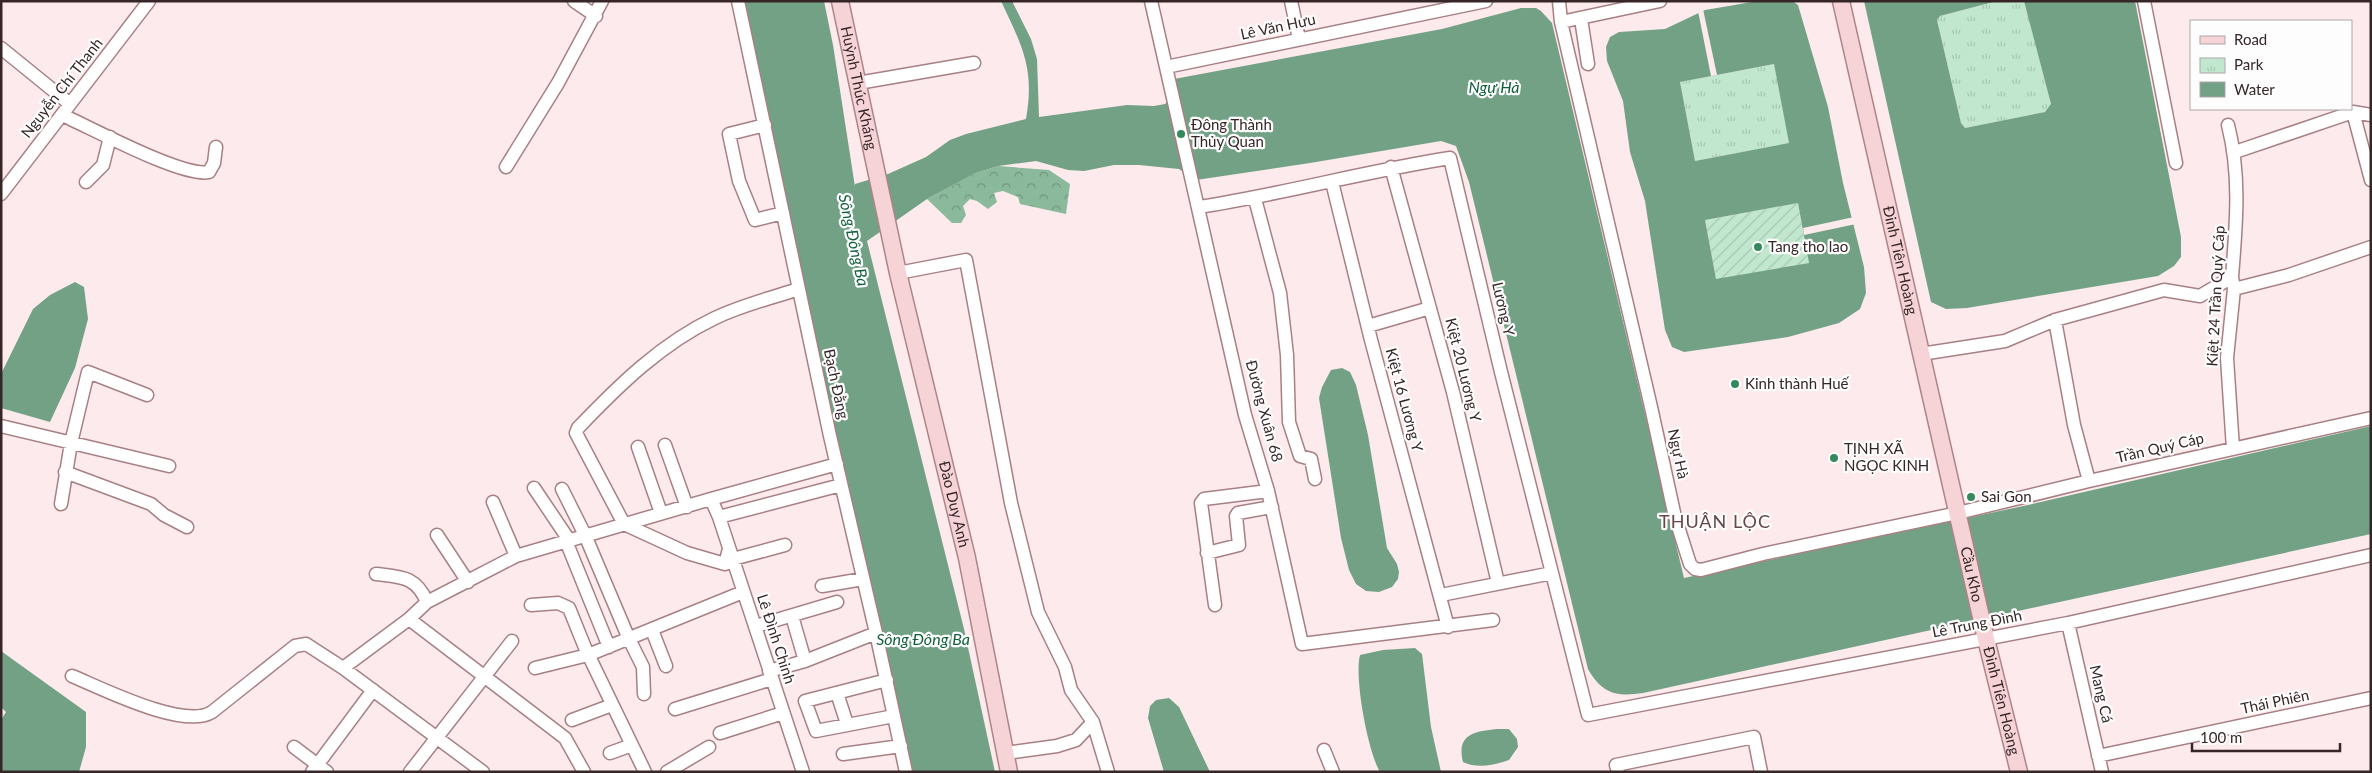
<svg xmlns="http://www.w3.org/2000/svg" width="2372" height="773" font-family="Lato,sans-serif">
  <defs>
    <pattern id="forest-crowns" width="20" height="18" patternUnits="userSpaceOnUse" patternTransform="scale(1.25)"><rect width="20" height="18" fill="#8ab99c"/><path d="M2 6a3 3 0 1 1 6 0M12 15a3 3 0 1 1 6 0" fill="none" stroke="#72967f"/></pattern>
    <pattern id="park-tufts" width="24" height="20" patternUnits="userSpaceOnUse" patternTransform="scale(1.25)"><rect width="24" height="20" fill="#c1e8cf"/><path d="M3 7l-1-3M5 7V3M7 7l1-3M15 17l-1-3M17 17v-4M19 17l1-3" fill="none" stroke="#a6c7b2"/></pattern>
    <pattern id="garden-furrows" width="10" height="10" patternUnits="userSpaceOnUse" patternTransform="scale(1.25)"><rect width="10" height="10" fill="#c1e8cf"/><path d="M-1 1l2-2M0 10L10 0M9 11l2-2" fill="none" stroke="#a6c7b2"/></pattern>
  </defs>
  <rect width="100%" height="100%" fill="#fceaec"/>
  <path fill="url(#forest-crowns)" d="M998 166 1049 170 1070 184 1066 214 1020 204 1018 197 1003 191 994 193 997 202 988 209 977 201 970 199 963 206 966 215 961 223H952L927 199 976 173Z"/>
  <path fill="url(#park-tufts)" d="M1997 1 2025 3 2051 104 2045 112 1965 128 1961 123 1937 20 1940 16Z
    M1774 64 1790 143 1695 161 1680 82Z"/>
  <path fill="url(#garden-furrows)" d="M1798 203 1809 263 1716 280 1705 220Z"/>
  <path fill="#73a185" fill-rule="evenodd" d="M745 1H824L833 45 855 187V184L888 174 926 157 950 140 966 134 1026 119C1035 68 1022 46 1001 1H1012L1031 39 1037 59 1039 117 1127 105 1154 106 1165 104 1171 98 1174 79 1442 29 1521 8H1536L1541 11 1552 23 1684 578 2028 505 2371 426V534L1643 693C1617 697 1602 694 1588 669L1469 182 1456 146 1441 141 1310 163 1196 180 1179 169 1139 165H1114L1084 171 1068 170 1036 161 998 166 976 173 927 199 867 241 964 629 995 772H910L858 538Z
    M1758 1H1792L1798 5 1828 107 1843 183 1864 267 1866 293 1860 309 1839 323 1788 337 1684 352 1672 347 1665 330 1645 201 1630 152 1623 101 1607 61 1606 47 1610 37 1619 32 1665 29 1705 10ZM1774 64 1789 143 1695 161 1680 82ZM1798 203 1809 263 1716 279 1705 220Z
    M1864 1H1997L1940 16 1937 20 1961 123 1965 128 2045 112 2051 104 2024 1H2135L2181 237V257L2174 266 2158 276 1967 308 1946 309 1931 302Z
    M75 282 84 287 88 319 75 368 50 422 1 408V374L33 309 50 295Z
    M1342 368 1350 372 1356 385 1368 435 1387 548 1397 564 1399 572 1398 579 1392 587 1379 592 1366 591 1356 584 1349 570 1341 538 1319 398 1322 387 1331 370Z
    M1415 648 1422 654 1431 727 1441 772H1380C1368 752 1354 678 1360 655L1383 650Z
    M1 651 86 712V747L79 772H1V720L6 712 1 707Z
    M1169 698 1179 707 1210 772H1164L1148 718 1150 706 1156 700Z
    M1498 729H1509L1517 739 1518 747 1509 760C1494 765 1478 769 1463 762 1456 734 1475 731 1498 729Z"/>
  <path fill="#fceaec" d="M1703 9 1717 75 1711 76 1698 11Z
    M1854 217 1856 224 1804 235 1803 228Z"/>
  <g fill="none" stroke-linecap="round" stroke-linejoin="round">
    <g stroke="#a78084" stroke-width="15">
      <path id="minor" d="M574 1 596 16
        M738 1 830 436 876 633 906 772
        M1151 1 1245 415 1268 491 1302 644 1493 620
        M1291 1 1299 39
        M1559 1 1561 22 1651 407 1675 517 1690 564 1695 569 1701 570 1763 554 1958 513 2089 481 2371 418
        M2144 1 2176 163
        M1581 19 1588 64
        M1561 22 1660 1
        M1 48 70 104
        M1166 67 1486 1
        M858 83 974 63
        M2353 112 2371 180
        M62 115C90 127 183 178 209 172L214 163 216 147
        M765 125 729 134 739 181 755 220 783 213
        M2228 125C2241 176 2236 226 2232 277L2234 289 2227 358 2233 449
        M2235 152 2353 112 2371 115
        M506 167 558 83 602 1
        M1391 167 1453 392 1498 583
        M86 182 103 165 110 137
        M1332 182 1371 340 1448 627
        M1 194 149 1
        M1255 199 1280 293 1287 355 1289 422 1300 456 1311 459 1315 479
        M1199 207C1284 194 1366 171 1450 158L1501 372 1588 715 2068 623 2371 555
        M898 273 966 260 1011 503 1038 612 1065 667 1071 690 1093 722 1108 772
        M2234 289 2289 275 2371 247
        M2055 320 2074 425 2089 481
        M1368 326 1430 308
        M1921 354 2005 341 2055 320 2164 290 2200 296 2232 277
        M1 426 169 466
        M665 445 687 507
        M638 447 661 513
        M65 472 151 504 164 515 187 527
        M534 488 569 540
        M562 489 585 535 629 639 643 667 644 694
        M711 499 719 517 803 772
        M493 502 516 556
        M61 504 71 443 88 372 147 395
        M719 517 841 485
        M437 535 468 582
        M566 541 609 647
        M729 549 725 564 687 553 624 524 576 433 578 428C619 385 662 343 715 318 742 305 771 298 799 289
        M1207 553 1239 545 1236 516 1238 513 1272 507
        M733 559 785 545
        M376 574C401 577 416 576 427 602
        M822 586 863 579
        M1441 595 1552 573
        M531 605 558 603 569 608 586 650 645 772
        M1215 605 1201 503 1204 499 1268 491
        M792 616 805 661
        M409 619 565 738 584 772
        M2068 623 2102 772
        M756 626 837 602
        M652 630 666 666
        M343 668 409 619 427 602 516 556 711 499 837 464
        M535 668 588 655 743 592
        M769 671 805 661 876 633
        M72 676C101 688 184 730 212 712L295 646 306 644 343 668 483 772
        M887 680 805 701 816 731 894 716
        M837 693 847 724
        M675 709 772 679
        M572 720 612 705
        M720 733 783 713
        M294 747 327 772
        M1324 750 1333 772
        M610 753 632 745
        M1006 753 1057 746 1076 740 1093 722
        M843 754 901 746
        M2098 756 2371 698
        M312 772 373 690
        M410 772 512 641
        M667 772 709 747
        M1618 772 1616 765 1754 737 1761 772"/>
    </g>
    <g stroke="#ae8488" stroke-width="19">
      <g id="major">
        <path id="s1" d="M840 1 898 273 967 558 1009 772"/>
        <path id="s2" d="M1841 1 1986 639 2019 772"/>
      </g>
    </g>
    <use href="#minor" stroke="#fff" stroke-width="12"/>
    <use href="#major" stroke="#f5d3d6" stroke-width="16"/>
  </g>
  <g fill="#348a5e" stroke="#fdfdfd" stroke-width="2">
    <circle cx="1181" cy="134" r="5"/>
    <circle cx="1758" cy="247" r="5"/>
    <circle cx="1735" cy="384" r="5"/>
    <circle cx="1834" cy="458" r="5"/>
    <circle cx="1971" cy="497" r="5"/>
  </g>
  <g text-anchor="middle" stroke-width="4.5" stroke-linejoin="round" paint-order="stroke">
    <g font-size="15" fill="#362628" stroke="#fdfdfd">
      <text transform="translate(1278 27) rotate(-12)" y="5">Lê Văn Hưu</text>
      <text transform="translate(62 88) rotate(-52)" y="5">Nguyễn Chí Thanh</text>
      <text dy="5" stroke="none"><textPath href="#s1" startOffset="89">Huỳnh Thúc Kháng</textPath></text>
      <text dy="5" stroke="none"><textPath href="#s2" startOffset="266">Đinh Tiên Hoàng</textPath></text>
      <text transform="translate(2216 296) rotate(-87)" y="5">Kiệt 24 Trần Quý Cáp</text>
      <text transform="translate(1503 309) rotate(77)" y="5">Lương Y</text>
      <text transform="translate(1463 370) rotate(76)" y="5">Kiệt 20 Lương Y</text>
      <text transform="translate(836 384) rotate(78)" y="5">Bạch Đằng</text>
      <text transform="translate(1404 400) rotate(75)" y="5">Kiệt 16 Lương Y</text>
      <text transform="translate(1264 411) rotate(75)" y="5">Đường Xuân 68</text>
      <text transform="translate(2160 448) rotate(-13)" y="5">Trần Quý Cáp</text>
      <text transform="translate(1678 454) rotate(78)" y="5">Ngự Hà</text>
      <text dy="5" stroke="none"><textPath href="#s1" startOffset="516">Đào Duy Anh</textPath></text>
      <text dy="5" stroke="none"><textPath href="#s2" startOffset="588">Cầu Kho</textPath></text>
      <text transform="translate(1977 624) rotate(-11)" y="5">Lê Trung Đình</text>
      <text transform="translate(776 639) rotate(72)" y="5">Lê Đình Chinh</text>
      <text transform="translate(2101 694) rotate(77)" y="5">Mang Cá</text>
      <text dy="5" stroke="none"><textPath href="#s2" startOffset="718">Đinh Tiên Hoàng</textPath></text>
      <text transform="translate(2275 702) rotate(-12)" y="5">Thái Phiên</text>
    </g>
    <g font-size="15" fill="#362628" stroke="#fdfdfd" text-anchor="start">
      <text x="1191" y="130">Đông Thành<tspan x="1191" dy="17">Thủy Quan</tspan></text>
      <text x="1768" y="252">Tang tho lao</text>
      <text x="1745" y="389">Kinh thành Huế</text>
      <text x="1844" y="454">TỊNH XÃ<tspan x="1844" dy="17">NGỌC KINH</tspan></text>
      <text x="1981" y="502">Sai Gon</text>
    </g>
    <g font-size="16" font-style="italic" fill="#11603c" stroke="#fdfdfd">
      <text x="1494" y="93">Ngự Hà</text>
      <text transform="translate(854 240) rotate(78)" y="6">Sông Đông Ba</text>
      <text x="923" y="645">Sông Đông Ba</text>
    </g>
    <g font-size="18" letter-spacing="1" fill="#684649" stroke="#fdfdfd">
      <text x="1715" y="528">THUẬN LỘC</text>
    </g>
  </g>
  <rect width="2372" height="773" fill="none" stroke="#362628" stroke-width="5"/>
  <rect x="2190" y="20" width="162" height="90" fill="#fdfdfd" stroke="#ada7a8"/>
  <rect x="2200" y="36" width="25" height="8" fill="#f5d3d6" stroke="#ada7a8"/>
  <text x="2234" y="45" font-size="15" fill="#362628">Road</text>
  <rect x="2200" y="58" width="25" height="15" fill="url(#park-tufts)" stroke="#ada7a8"/>
  <text x="2234" y="70" font-size="15" fill="#362628">Park</text>
  <rect x="2200" y="82" width="25" height="15" fill="#73a185" stroke="#ada7a8"/>
  <text x="2234" y="95" font-size="15" fill="#362628">Water</text>
  <path d="M2192 743v8h148v-8" fill="none" stroke="#362628" stroke-width="2.5"/>
  <text x="2200" y="743" font-size="15" fill="#362628" stroke="#fdfdfd" stroke-width="4" paint-order="stroke">100 m</text>
</svg>
